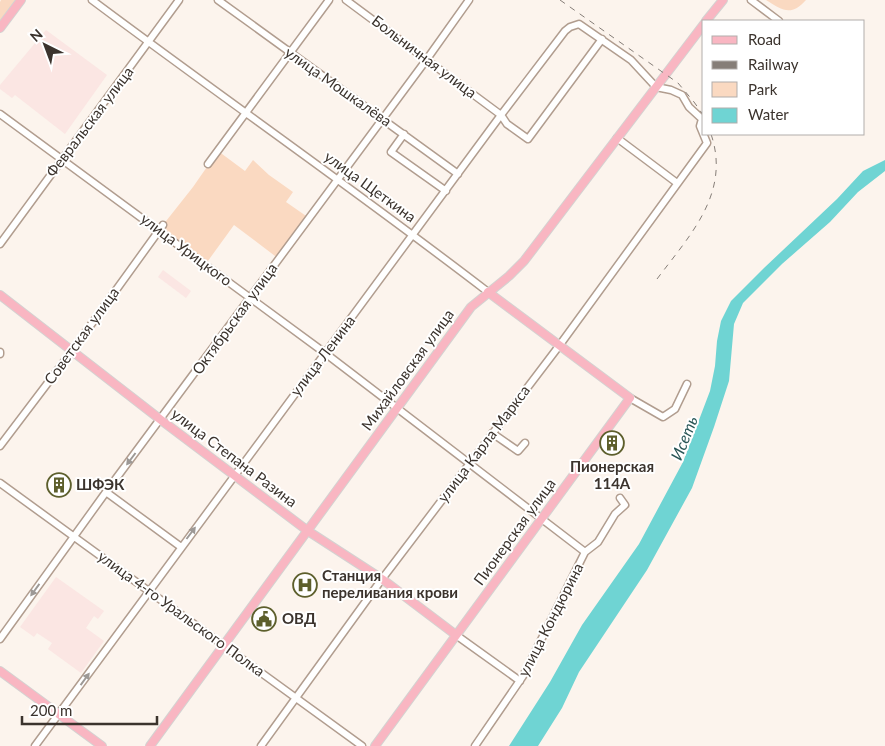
<svg xmlns="http://www.w3.org/2000/svg" width="885" height="746" font-family="Lato,sans-serif">
  <rect width="100%" height="100%" fill="#fcf4ed"/>
  <path fill="#fbe6e3" d="M46 30 107 75 65 134 15 95 12 98 0 89V85Z
    M163 270 191 291 186 298 158 277Z
    M56 577 104 611 98 619 94 616 86 628 104 641 81 673 48 649 52 643 37 633 34 637 20 627Z"/>
  <path fill="#fad9c1" d="M1 0H16L0 21V2Z
    M766 0H806C791 17 782 10 766 0Z
    M218 151 245 171 253 160 269 175 293 192 286 202 309 218 279 259 234 225 205 265 159 230 193 187Z"/>
  <path fill="#6fd4d3" d="M885 160V171L858 192 830 222 782 264 743 303 734 324 729 381 714 427 692 488 647 570 579 672 562 708 538 746H509L550 682 582 625 639 544 683 462 710 391 715 366 717 341 721 321 731 301 764 268 837 199 863 171Z"/>
  <g fill="none" stroke-linecap="round" stroke-linejoin="round">
    <g stroke="#b19d8f" stroke-width="9">
      <path id="minor" d="M92 0C223 98 358 192 488 292
        M218 0 458 174
        M346 0 501 115 507 124 528 139 602 39
        M751 0 779 21
        M0 114 325 353 585 552
        M404 134 391 152 446 191
        M617 138 677 183
        M208 164 329 0
        M0 244 179 0
        M0 352V354
        M630 398 663 417 675 409 687 384
        M492 433 518 451 525 443
        M0 446 72 351 163 225
        M0 483 362 746
        M106 492 181 547
        M456 635 520 681
        M0 639 106 492 427 59 469 0
        M35 746 501 115 565 31 570 27 579 24 631 60 656 87 671 90 682 95 689 107 702 119 700 126 707 143 559 346 382 579 261 746
        M475 746 523 676 585 552 598 542 615 514 625 505 620 498"/>
    </g>
    <g stroke="#d4d2d1" stroke-width="10">
      <path id="major" d="M706 21 723 0
        M0 28 21 0
        M0 295 161 420 308 531 382 579 456 635
        M0 671 102 746
        M150 746 471 307 509 276 524 261 704 24
        M375 746 630 398 488 292"/>
    </g>
    <use href="#minor" stroke="#fff" stroke-width="6"/>
    <use href="#major" stroke="#f9b6c2" stroke-width="8"/>
    <path stroke="#867e78" stroke-width="1" stroke-dasharray="6 6" stroke-linecap="butt" d="M560 0 678 83 694 102 704 116
      M657 279C690 235 731 193 711 134"/>
  </g>
  <defs><path id="oneway-solid" d="M-6-.8H1V-3.2L6.5 0L1 3.2V.8H-6Z" transform="scale(1.25)"/></defs>
  <g fill="#9d9996">
    <use href="#oneway-solid" transform="translate(131 459) rotate(127)"/>
    <use href="#oneway-solid" transform="translate(191 533) rotate(-53)"/>
    <use href="#oneway-solid" transform="translate(35 590) rotate(126)"/>
    <use href="#oneway-solid" transform="translate(85 679) rotate(-54)"/>
  </g>
  <defs>
    <g id="building-ring" transform="scale(1.25)"><circle r="9.5" fill="#fff" stroke="#5d5f2c" stroke-width="1.5"/><path d="M-4-6H4V6H1V3H-1V6H-4ZM-2.5-4.3h1.7v1.8h-1.7ZM.8-4.3h1.7v1.8H.8ZM-2.5-1h1.7V.8h-1.7ZM.8-1h1.7V.8H.8Z" fill="#5d5f2c"/></g>
    <g id="hospital-ring" transform="scale(1.25)"><circle r="9.5" fill="#fff" stroke="#5d5f2c" stroke-width="1.5"/><path d="M-5-5h3v3.5h4V-5h3V5h-3V1.5h-4V5h-3Z" fill="#5d5f2c"/></g>
    <g id="civic-ring" transform="scale(1.25)"><circle r="9.5" fill="#fff" stroke="#5d5f2c" stroke-width="1.5"/><path d="M-.6-6.5H3V-4.5H.6V-3L4-1V1h2V6H-6V1h2V-1L-.6-3ZM-1.2 2.5V6h2.4V2.5Z" fill="#5d5f2c"/></g>
  </defs>
  <g fill-rule="evenodd">
    <use href="#building-ring" x="612" y="443"/>
    <use href="#building-ring" x="59" y="485"/>
    <use href="#hospital-ring" x="305" y="585"/>
    <use href="#civic-ring" x="264" y="619"/>
  </g>
  <g text-anchor="middle" stroke-width="4" stroke-linejoin="round" paint-order="stroke">
    <g font-size="15" fill="#3b332d" stroke="#fff">
      <text transform="translate(424 57) rotate(37)" y="5">Больничная улица</text>
      <text transform="translate(338 87) rotate(35)" y="5">улица Мошкалёва</text>
      <text transform="translate(90 122) rotate(-53)" y="5">Февральская улица</text>
      <text transform="translate(370 187) rotate(36)" y="5">улица Щеткина</text>
      <text transform="translate(186 250) rotate(37)" y="5">улица Урицкого</text>
      <text transform="translate(235 319) rotate(-54)" y="5">Октябрьская улица</text>
      <text transform="translate(82 336) rotate(-54)" y="5">Советская улица</text>
      <text transform="translate(323 356) rotate(-53)" y="5">улица Ленина</text>
      <text transform="translate(408 370) rotate(-54)" y="5">Михайловская улица</text>
      <text transform="translate(484 444) rotate(-53)" y="5">улица Карла Маркса</text>
      <text transform="translate(234 458) rotate(37)" y="5">улица Степана Разина</text>
      <text transform="translate(515 532) rotate(-54)" y="5">Пионерская улица</text>
      <text transform="translate(181 614) rotate(36)" y="5">улица 4-го Уральского Полка</text>
      <text transform="translate(551 620) rotate(-63)" y="5">улица Кондюрина</text>
    </g>
    <g font-size="15" font-weight="bold" fill="#3b332d" stroke="#fff" text-anchor="start">
      <text x="612" y="472" text-anchor="middle">Пионерская<tspan x="612" dy="17">114А</tspan></text>
      <text x="76" y="490">ШФЭК</text>
      <text x="322" y="581">Станция<tspan x="322" dy="17">переливания крови</tspan></text>
      <text x="282" y="624">ОВД</text>
    </g>
    <g font-size="16" font-style="italic" fill="#285555" stroke="#fff">
      <text transform="translate(684 438) rotate(-68)" y="6">Исеть</text>
    </g>
  </g>
  <rect x="702" y="20" width="162" height="115" fill="#ffffff" stroke="#b1adab"/>
  <rect x="712" y="36" width="25" height="8" fill="#f9b6c2" stroke="#b1adab"/>
  <text x="748" y="45" font-size="15" fill="#3b332d">Road</text>
  <rect x="712" y="61" width="25" height="8" fill="#867e78" stroke="#b1adab"/>
  <text x="748" y="70" font-size="15" fill="#3b332d">Railway</text>
  <rect x="712" y="82" width="25" height="15" fill="#fad9c1" stroke="#b1adab"/>
  <text x="748" y="95" font-size="15" fill="#3b332d">Park</text>
  <rect x="712" y="108" width="25" height="15" fill="#6fd4d3" stroke="#b1adab"/>
  <text x="748" y="120" font-size="15" fill="#3b332d">Water</text>
  <g transform="translate(45 45) rotate(318)" stroke="#ffffff" stroke-width="4" paint-order="stroke">
  <path d="M0-4L9 19L0 12L-9 19Z" fill="#3b332d"/>
  <text y="-8" font-size="14" font-weight="bold" text-anchor="middle" fill="#3b332d">N</text>
  </g>
  <path d="M22 716v8h135v-8" fill="none" stroke="#3b332d" stroke-width="2.5"/>
  <text x="30" y="716" font-size="15" fill="#3b332d" stroke="#ffffff" stroke-width="4" paint-order="stroke">200 m</text>
</svg>
